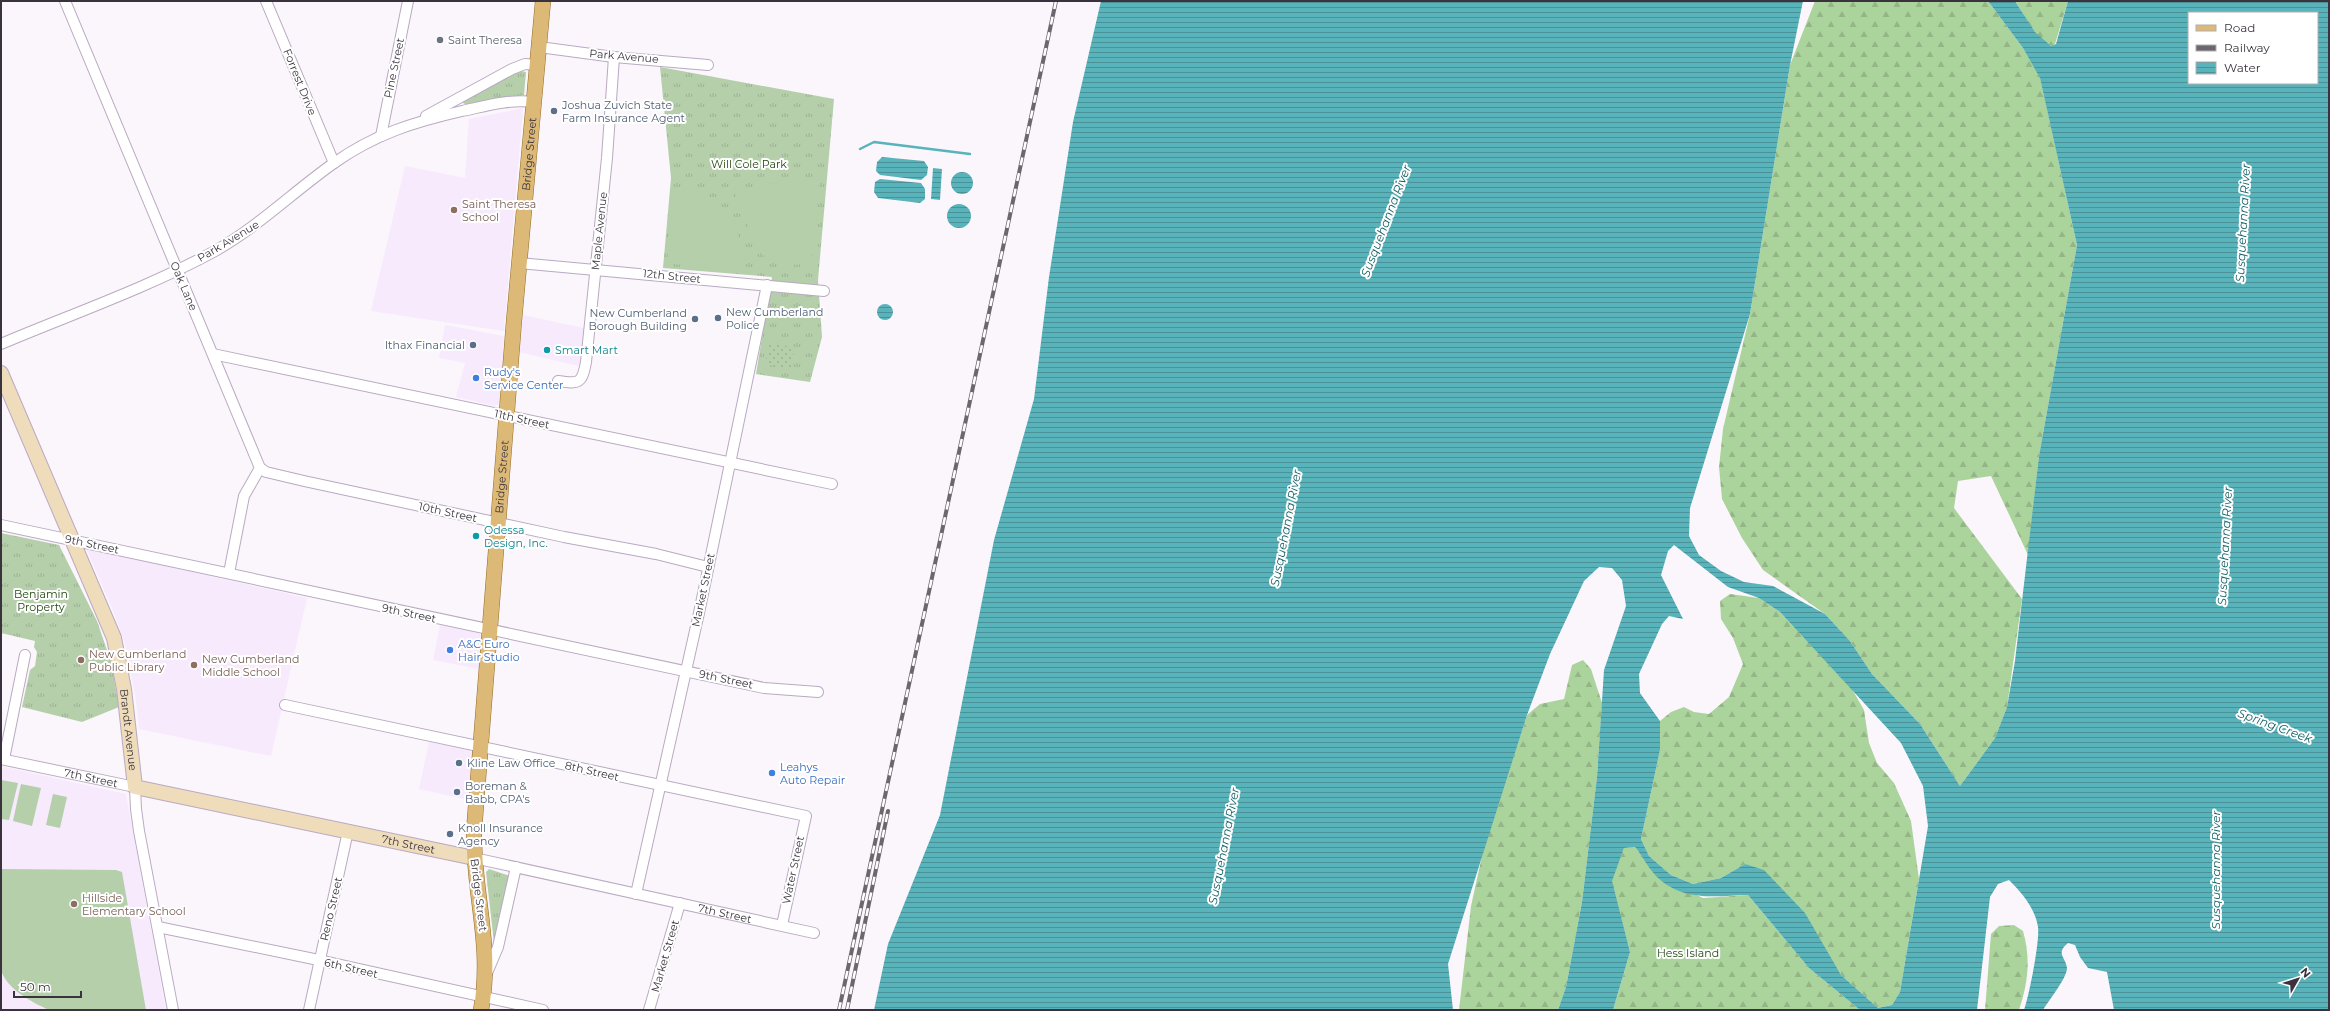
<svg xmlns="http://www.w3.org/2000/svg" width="2330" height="1011" font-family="Montserrat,sans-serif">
  <defs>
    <pattern id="grass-tufts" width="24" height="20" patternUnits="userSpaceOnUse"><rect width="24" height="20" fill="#b4cfaa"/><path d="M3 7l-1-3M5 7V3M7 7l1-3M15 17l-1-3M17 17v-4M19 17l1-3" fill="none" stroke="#9cb293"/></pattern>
    <pattern id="forest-firs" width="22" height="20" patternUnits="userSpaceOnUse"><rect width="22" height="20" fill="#abd49c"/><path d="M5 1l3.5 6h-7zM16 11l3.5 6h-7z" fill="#94b687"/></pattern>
    <pattern id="garden-dots" width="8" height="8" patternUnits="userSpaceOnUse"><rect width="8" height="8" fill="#b4cfaa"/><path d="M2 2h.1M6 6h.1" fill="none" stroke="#9cb293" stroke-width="1.8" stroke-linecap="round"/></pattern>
    <pattern id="water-rules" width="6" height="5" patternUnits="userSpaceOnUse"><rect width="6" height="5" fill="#58b3ba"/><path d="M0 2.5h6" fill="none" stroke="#4a9298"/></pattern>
  </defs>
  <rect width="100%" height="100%" fill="#faf6fc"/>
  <path fill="#f7eafd" d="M523 108 504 331 371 311 405 166 465 178 469 119Z
    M523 315 588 329 583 367 519 352Z
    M445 325 504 336 500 403 495 406 456 397 465 363 439 358Z
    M86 548 307 598 271 756 139 729 136 701 125 644 114 613Z
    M440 625 479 633 482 637 479 669 433 660Z
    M429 742 469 750 473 753 469 800 419 789Z
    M1 766 126 794 166 1010H1Z"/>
  <path fill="url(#grass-tufts)" d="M660 67 834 99 818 280 822 337 810 382 756 374 772 277 663 268 671 178Z
    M521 71 526 72 524 95 467 105 463 103 464 98Z
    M1 533 59 545 97 621 111 662 119 707 82 722 22 707 30 670 35 666 37 652 34 647 35 641 1 633Z
    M489 869 510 876 494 943 486 872Z"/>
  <path fill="url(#forest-firs)" d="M1815 1H1988L2023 48 2040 77 2077 245 2039 456 2028 555 1991 476 1958 481 1954 508 2022 599 2007 707 1995 738 1960 786 1920 724 1872 674 1850 641 1825 614 1763 570 1742 538 1722 499 1719 467 1723 429 1750 314 1790 65Z
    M2015 1H2068L2055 44 2052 46C2034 39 2026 16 2015 1Z
    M1730 594 1759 598 1780 612 1852 689 1864 710 1869 743 1877 763 1894 783 1911 821 1919 879 1900 992 1892 1005 1878 1008 1841 975 1826 951 1745 864 1721 878 1693 884 1671 875 1649 856 1641 839 1660 750V721L1671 712 1684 707 1694 712 1709 714 1729 697 1743 664 1733 638 1721 619 1720 601Z
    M1583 660 1591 669 1602 703 1597 777 1582 902 1566 987 1558 1010H1459L1471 906 1484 847 1527 715 1540 704 1564 699 1572 665Z
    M1635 847 1658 877 1703 898 1748 895 1809 968 1860 1010H1613L1630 952 1611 881 1624 848Z
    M2014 925 2023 931C2031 959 2028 983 2019 1010H1985L1991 934 1999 926Z"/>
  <path fill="url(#garden-dots)" d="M770 342 795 348 790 370 765 364Z"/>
  <path fill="#b4cfaa" d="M811 177 819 183 811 263C791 267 767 265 755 246L734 190Z
    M686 189 733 217 748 273 667 263 673 201Z
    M1 780 18 783 9 820 1 819Z
    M21 784 41 788 32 826 13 821Z
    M53 794 67 797 60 828 46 825Z
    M1 869 116 870 122 872 146 1010H49C32 1002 10 991 2 973 0 965 1 884 1 869Z"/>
  <path fill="url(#water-rules)" fill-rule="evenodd" d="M1101 1H1803L1790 65 1750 314 1690 508 1689 536 1699 555 1721 571 1744 582 1773 586 1825 614 1850 641 1872 674 1920 724 1960 786 1995 738 2007 707 2015 661 2039 456 2077 245 2040 78 2023 48 1988 1H2015L2035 32 2051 46 2056 44 2068 1H2329V1010H2114L2107 972 2088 968 2080 957 2075 945 2068 943C2055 954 2066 957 2067 968 2067 978 2049 1000 2043 1010H2024C2029 996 2040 941 2038 927 2035 908 2022 893 2009 880L1998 884 1990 897 1977 1010H1860L1809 968 1748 895C1716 896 1683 902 1657 877 1649 869 1643 857 1635 847L1624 848 1612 881 1630 952 1613 1010H1558L1566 987 1582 902 1597 777 1604 670 1626 606 1622 580 1612 568 1599 567 1584 581 1550 654 1527 715 1448 964 1453 1010H874L888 944 940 815 994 540 1034 399 1049 277 1073 122ZM2189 13H2317V83H2189ZM1674 545 1728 587 1759 598 1780 612 1901 743 1923 786 1928 826 1900 992 1892 1005 1878 1008 1841 975 1805 913 1764 870 1745 864 1721 878 1693 884 1671 875 1649 856 1641 839 1660 750V721L1640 693 1639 674 1662 624 1669 616 1683 619 1661 575 1668 551Z
    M882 157 924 161 928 167 927 175 921 180 880 175 876 171 877 162Z
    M933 168 942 169 940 200 931 199Z
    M951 183a11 11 0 1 1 22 0a11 11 0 1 1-22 0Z
    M880 179 921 183 925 189V199L920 203 878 198 874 192 875 182Z
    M947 216a12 12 0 1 1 24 0a12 12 0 1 1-24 0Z
    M877 312a8 8 0 1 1 16 0a8 8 0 1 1-16 0Z"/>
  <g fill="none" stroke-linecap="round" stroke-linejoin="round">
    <path stroke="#58b3ba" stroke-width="2.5" d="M860 149 874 142 970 154"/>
    <g stroke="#baa9c2" stroke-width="12">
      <g id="minor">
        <path d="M65 1 260 468 244 496 229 573"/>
        <path d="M266 1 334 163"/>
        <path d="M539 47 614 57 708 65"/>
        <path d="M426 116 512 69 525 64 537 65"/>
        <path d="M381 136 408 1"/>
        <path d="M519 263 824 291"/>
        <path d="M1 344C72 314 147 288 215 251 259 226 293 192 334 163 375 134 414 122 462 111 486 106 509 99 534 102"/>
        <path d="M213 354 832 484"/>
        <path d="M558 381C579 384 582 384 586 362L607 158 614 57"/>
        <path d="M260 468 266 472 304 481 564 537 656 554 708 567"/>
        <path d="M1 525 764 688 818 692"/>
        <path d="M285 705 806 816 782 925"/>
        <path id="s1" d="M1 759 135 787 136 809 139 831 173 1010"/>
        <path d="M4 759 25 655"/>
        <path id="s2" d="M474 858 814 933"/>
        <path d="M636 894 699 613 767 285"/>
        <path d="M158 927 309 958 543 1010"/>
        <path d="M487 973 498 947 516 867"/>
        <path d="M309 1010 348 831"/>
        <path d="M649 1010 680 903"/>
      </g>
    </g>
    <g stroke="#baa9c2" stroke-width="16">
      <g id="secondary">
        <path id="s3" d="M1 373 114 638 124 689 135 787 474 858"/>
      </g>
    </g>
    <g stroke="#956c28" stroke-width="16">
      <g id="primary">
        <path id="s4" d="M481 1010C493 946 473 894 474 831L514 321 543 1"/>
      </g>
    </g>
    <use href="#minor" stroke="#fff" stroke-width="10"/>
    <use href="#secondary" stroke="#eedcbb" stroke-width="14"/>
    <use href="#primary" stroke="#ddb977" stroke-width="15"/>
    <g stroke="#6c666f" stroke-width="4">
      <path id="rail" d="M839 1010 1056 1
        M847 1010 888 811"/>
    </g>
    <use href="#rail" stroke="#fff" stroke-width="2.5" stroke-dasharray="8" stroke-linecap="butt"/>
  </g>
  <circle fill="#6b7280" stroke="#fff" stroke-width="1.5" cx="440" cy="40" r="4"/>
  <g fill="#5c6f8a" stroke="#fff" stroke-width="1.5">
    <circle cx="554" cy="111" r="4"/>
    <circle cx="718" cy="318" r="4"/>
    <circle cx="695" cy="319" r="4"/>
    <circle cx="473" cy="345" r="4"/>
    <circle cx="459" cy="763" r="4"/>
    <circle cx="457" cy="792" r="4"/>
    <circle cx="450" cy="834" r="4"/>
  </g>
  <g fill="#8d6e63" stroke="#fff" stroke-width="1.5">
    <circle cx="454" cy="210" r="4"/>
    <circle cx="81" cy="660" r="4"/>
    <circle cx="194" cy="665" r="4"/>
    <circle cx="74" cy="904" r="4"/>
  </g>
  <g fill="#0f9aa8" stroke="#fff" stroke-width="1.5">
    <circle cx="547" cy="350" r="4"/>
    <circle cx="476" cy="536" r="4"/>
  </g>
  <g fill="#3f7fe0" stroke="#fff" stroke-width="1.5">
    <circle cx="476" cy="378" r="4"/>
    <circle cx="450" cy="650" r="4"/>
    <circle cx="772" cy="773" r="4"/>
  </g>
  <g text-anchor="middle" stroke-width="4" stroke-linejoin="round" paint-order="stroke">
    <g font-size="11" fill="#5b616d" stroke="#fff" text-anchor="start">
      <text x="448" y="44">Saint Theresa</text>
    </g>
    <g font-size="11" fill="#3a333d" stroke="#fff">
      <text transform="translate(624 56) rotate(5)" y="4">Park Avenue</text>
      <text transform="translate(394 68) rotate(-78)" y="4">Pine Street</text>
      <text transform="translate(300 82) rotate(68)" y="4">Forrest Drive</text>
      <text dy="4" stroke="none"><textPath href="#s4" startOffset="859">Bridge Street</textPath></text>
      <text transform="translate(599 231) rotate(-84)" y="4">Maple Avenue</text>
      <text transform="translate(228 241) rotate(-31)" y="4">Park Avenue</text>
      <text transform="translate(672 276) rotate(6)" y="4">12th Street</text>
      <text transform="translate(184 286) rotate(67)" y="4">Oak Lane</text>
      <text transform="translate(522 419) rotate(12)" y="4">11th Street</text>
      <text dy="4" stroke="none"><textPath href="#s4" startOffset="535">Bridge Street</textPath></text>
      <text transform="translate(448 512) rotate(12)" y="4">10th Street</text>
      <text transform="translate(92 544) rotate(12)" y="4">9th Street</text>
      <text transform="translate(703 590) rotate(-78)" y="4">Market Street</text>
      <text transform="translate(409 613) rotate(12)" y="4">9th Street</text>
      <text transform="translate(726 679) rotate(12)" y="4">9th Street</text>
      <text dy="4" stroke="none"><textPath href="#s3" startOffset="381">Brandt Avenue</textPath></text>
      <text transform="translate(592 771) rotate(13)" y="4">8th Street</text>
      <text dy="4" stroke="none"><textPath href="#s1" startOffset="92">7th Street</textPath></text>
      <text dy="4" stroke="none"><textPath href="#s3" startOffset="718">7th Street</textPath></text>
      <text transform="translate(793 870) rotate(-78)" y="4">Water Street</text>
      <text transform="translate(479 895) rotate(83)" y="4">Bridge Street</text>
      <text transform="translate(331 909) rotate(-77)" y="4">Reno Street</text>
      <text dy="4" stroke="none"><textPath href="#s2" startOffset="257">7th Street</textPath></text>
      <text transform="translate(665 956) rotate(-74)" y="4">Market Street</text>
      <text transform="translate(351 968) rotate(13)" y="4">6th Street</text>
    </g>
    <g font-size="11" fill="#4e5e75" stroke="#fff" text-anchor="start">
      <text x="562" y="109">Joshua Zuvich State<tspan x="562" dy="13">Farm Insurance Agent</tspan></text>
      <text x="726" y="316">New Cumberland<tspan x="726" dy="13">Police</tspan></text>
      <text x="687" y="317" text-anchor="end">New Cumberland<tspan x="687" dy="13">Borough Building</tspan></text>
      <text x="465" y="349" text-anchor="end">Ithax Financial</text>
      <text x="467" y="767">Kline Law Office</text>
      <text x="465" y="790">Boreman &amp;<tspan x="465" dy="13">Babb, CPA's</tspan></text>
      <text x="458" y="832">Knoll Insurance<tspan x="458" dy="13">Agency</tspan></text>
    </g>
    <g font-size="11" fill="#224810" stroke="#fff">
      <text x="749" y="168">Will Cole Park</text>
      <text x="41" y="598">Benjamin<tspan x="41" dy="13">Property</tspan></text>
      <text x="1688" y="957">Hess Island</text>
    </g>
    <g font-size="11" fill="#785e54" stroke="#fff" text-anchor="start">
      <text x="462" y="208">Saint Theresa<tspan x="462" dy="13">School</tspan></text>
      <text x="89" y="658">New Cumberland<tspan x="89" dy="13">Public Library</tspan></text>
      <text x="202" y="663">New Cumberland<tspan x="202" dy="13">Middle School</tspan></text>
      <text x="82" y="902">Hillside<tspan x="82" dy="13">Elementary School</tspan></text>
    </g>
    <g font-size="11" fill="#0d838f" stroke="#fff" text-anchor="start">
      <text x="555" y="354">Smart Mart</text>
      <text x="484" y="534">Odessa<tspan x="484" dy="13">Design, Inc.</tspan></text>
    </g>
    <g font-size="11" fill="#366cbe" stroke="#fff" text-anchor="start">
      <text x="484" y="376">Rudy's<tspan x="484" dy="13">Service Center</tspan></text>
      <text x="458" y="648">A&amp;C Euro<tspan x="458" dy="13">Hair Studio</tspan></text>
      <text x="780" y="771">Leahys<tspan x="780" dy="13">Auto Repair</tspan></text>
    </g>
    <g font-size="12" font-style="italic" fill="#115f64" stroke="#fff">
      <text transform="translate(1386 221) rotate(-69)" y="4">Susquehanna River</text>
      <text transform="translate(2243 223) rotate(-87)" y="4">Susquehanna River</text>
      <text transform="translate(1286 528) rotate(-79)" y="4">Susquehanna River</text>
      <text transform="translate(2225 546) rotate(-87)" y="4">Susquehanna River</text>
      <text transform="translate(2275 726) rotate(20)" y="4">Spring Creek</text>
      <text transform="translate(1224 846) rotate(-79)" y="4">Susquehanna River</text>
      <text transform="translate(2216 870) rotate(-90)" y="4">Susquehanna River</text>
    </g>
  </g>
  <rect width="2330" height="1011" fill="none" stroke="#3a333d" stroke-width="4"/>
  <rect x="2188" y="12" width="130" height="72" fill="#ffffff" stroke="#b0adb1"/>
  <rect x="2196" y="25" width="20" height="6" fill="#ddb977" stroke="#b0adb1"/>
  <text x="2224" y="32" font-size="12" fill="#3a333d">Road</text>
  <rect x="2196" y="45" width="20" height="6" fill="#6c666f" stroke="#b0adb1"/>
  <text x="2224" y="52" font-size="12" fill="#3a333d">Railway</text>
  <rect x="2196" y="62" width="20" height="12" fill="url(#water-rules)" stroke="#b0adb1"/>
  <text x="2224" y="72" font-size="12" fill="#3a333d">Water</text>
  <g transform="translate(2298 979) rotate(51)" stroke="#ffffff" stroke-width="3" paint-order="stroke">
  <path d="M0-3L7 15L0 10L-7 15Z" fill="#3a333d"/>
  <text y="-6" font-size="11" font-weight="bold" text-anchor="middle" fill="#3a333d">N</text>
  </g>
  <path d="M14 991v6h67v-6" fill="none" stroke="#3a333d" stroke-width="2"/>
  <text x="20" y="991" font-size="12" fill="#3a333d" stroke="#ffffff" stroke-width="3" paint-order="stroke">50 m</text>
</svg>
